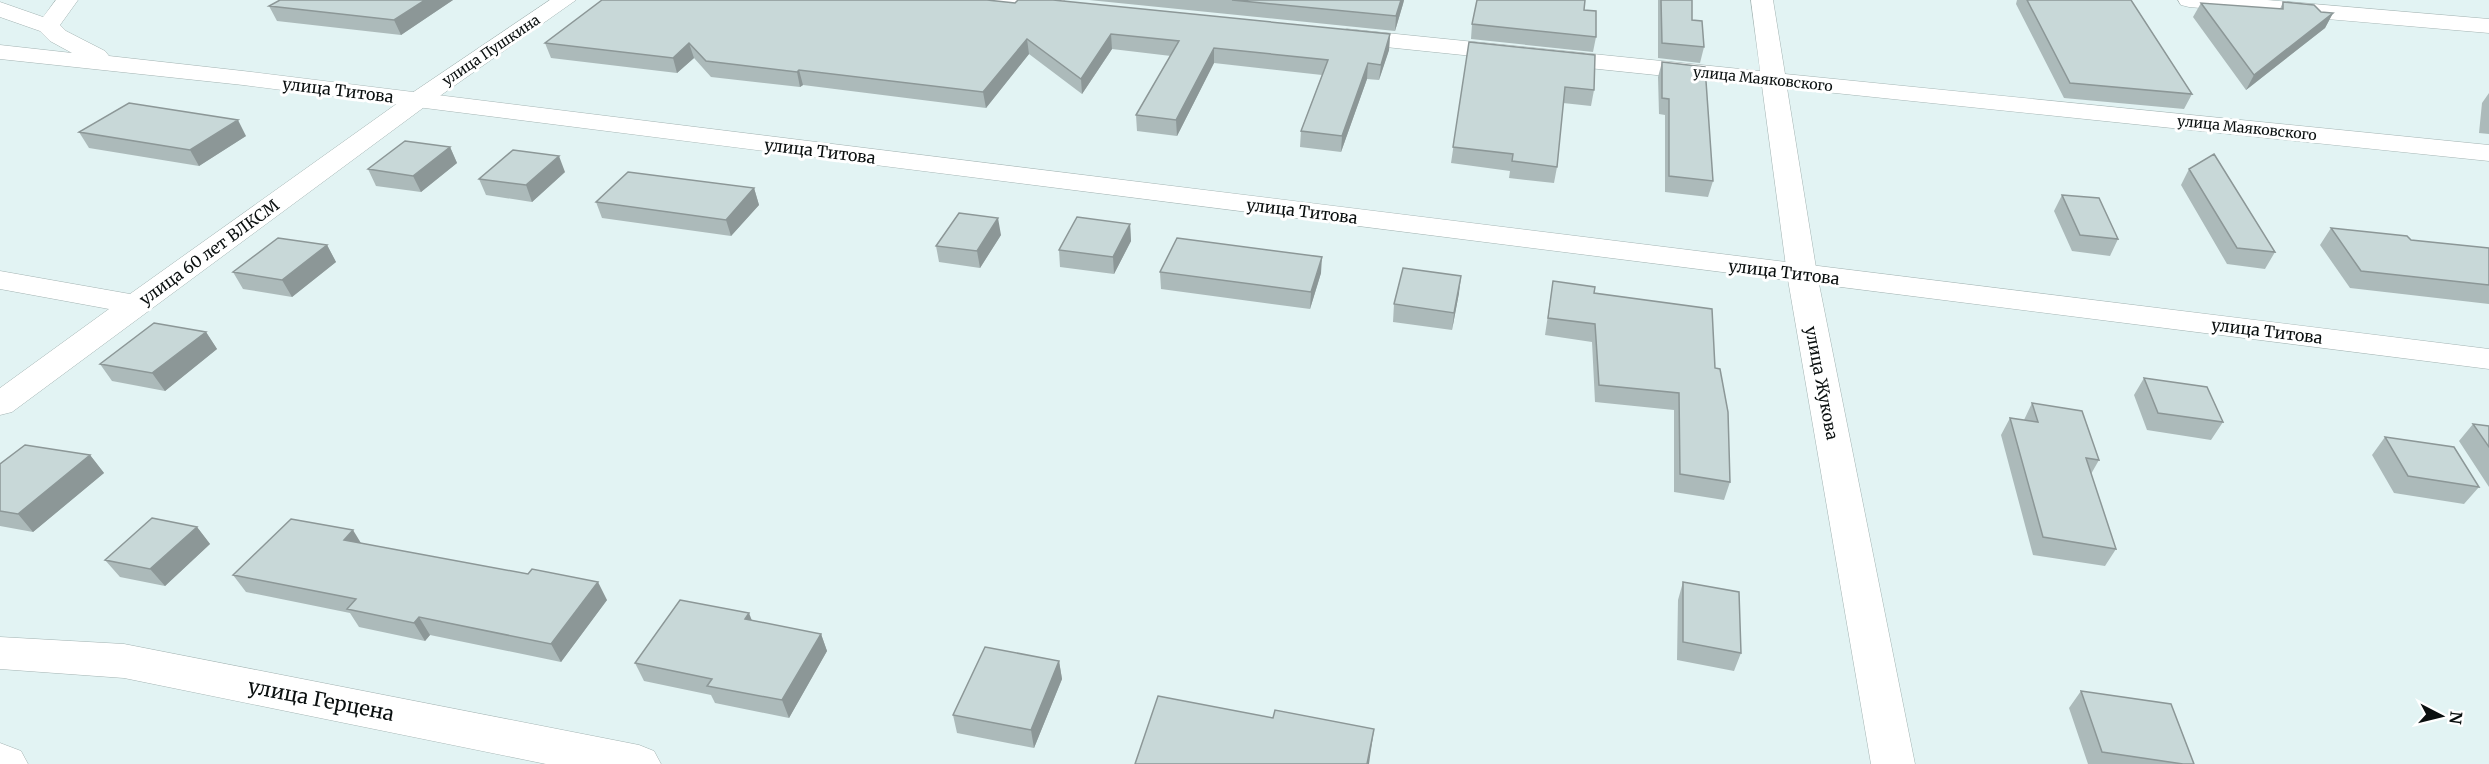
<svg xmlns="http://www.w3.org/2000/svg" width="2489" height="764" font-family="Merriweather,serif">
  <rect width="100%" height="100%" fill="#e2f3f3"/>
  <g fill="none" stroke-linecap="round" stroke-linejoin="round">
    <g stroke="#a3b3b2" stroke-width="1">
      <path id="minor" d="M550 0H576L427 105 12 412 0 415V388L109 309 0 289V271L130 294 409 95Z
        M991 0H1063L1071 6 1068 11 1060 13 1002 7 994 5Z
        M1751 0H1773L1785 74 2489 145V161L1787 88 1817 274 1915 764H1871L1787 274 1762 86 1347 43 1339 41 1335 36 1339 31 1347 29 1760 71Z
        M2178 0H2267L2489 19V33L2189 7 2181 5Z
        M0 637 124 644 639 745 654 751 661 764H546L124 678 0 669Z
        M0 743 21 751 28 764H0Z"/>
    </g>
    <g stroke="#a3b3b2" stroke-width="1">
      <path id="major" d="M56 0H78L60 25 66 31 105 51 109 56 243 71 2489 349V369L243 85 0 59V45L72 53 50 41 40 31 0 17V2L43 17Z"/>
    </g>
    <use href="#minor" fill="#fff" fill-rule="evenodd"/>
    <use href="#major" fill="#fff" fill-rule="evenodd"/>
  </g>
  <path fill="#acbaba" d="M280 0H453L401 35 277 21 269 6Z
    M1089 0H1404L1403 4 1395 31Z
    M1658 0H1692V20L1704 47 1700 63 1658 58Z
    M2017 0H2131L2192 94 2184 109 2064 98 2016 4Z
    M2283 2 2321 12 2333 13 2325 28 2246 90 2193 17 2201 3 2280 9Z
    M1015 3 1390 34 1389 50 1379 80 1367 79 1341 152 1300 147 1301 131 1322 75 1214 63 1177 136 1137 131 1136 115 1171 56 1112 49 1082 94 1029 54 986 108 803 85 800 87 711 77 694 58 677 73 551 58 545 43Z
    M1584 10 1596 37 1593 52 1471 39 1472 24Z
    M1469 42 1594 90 1591 106 1563 103 1557 167 1554 183 1509 178 1510 171 1451 163Z
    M1662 62 1713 181 1708 197 1665 192V115L1659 114 1658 77Z
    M2489 93V134L2479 133 2482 103Z
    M79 132 246 136 199 166 89 148Z
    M450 147 457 163 421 192 376 186 368 169Z
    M2189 169 2275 252 2265 269 2227 264 2181 185Z
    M565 172 532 202 486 195 479 179Z
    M754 188 759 205 731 236 602 218 596 202Z
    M2062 195 2118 239 2110 256 2072 251 2054 211Z
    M1130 224 1131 241 1114 274 1060 267 1059 250Z
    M2331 228 2411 240 2489 248V304L2350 288 2320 245Z
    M1001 235 980 268 939 262 936 246Z
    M327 245 336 262 292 297 243 289 233 272Z
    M1160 272 1321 273 1310 309 1161 289Z
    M1553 281 1594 293 1715 368 1730 482 1724 500 1674 492V410L1595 402 1592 342 1545 335Z
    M1459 293 1452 330 1393 322 1394 304Z
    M206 332 217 349 165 391 112 381 100 364Z
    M2144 378 2223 422 2211 440 2147 430 2134 395Z
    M2032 403 2099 460 2091 474 2116 549 2105 566 2033 555 2001 435 2010 418 2024 420Z
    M2473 424 2489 426V487L2459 441Z
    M2385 437 2479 487 2464 504 2394 493 2372 455Z
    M90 455 104 473 33 532 0 526V464Z
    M197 527 210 544 165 586 120 577 105 560Z
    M361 543 607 600 561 662 430 635 425 641 359 627 350 613 246 592 233 575Z
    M1683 582 1741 653 1734 671 1677 660 1678 600Z
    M752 621 821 634 827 651 789 718 715 703 711 695 644 681 635 663Z
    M1059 661 1062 679 1034 748 957 733 953 715Z
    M2081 691 2194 764H2088L2069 708Z"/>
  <path fill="#8c9797" d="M425 0H453L401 35 394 20Z
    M1401 0H1404L1403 4 1395 31 1396 16Z
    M2333 13 2325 28 2246 90 2254 75Z
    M1111 34 1112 49 1082 94 1081 79Z
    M1390 34 1389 50 1379 80 1381 65Z
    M1027 39 1029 54 986 108 983 92Z
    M689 43 694 58 677 73 673 58Z
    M1214 48V63L1177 136 1176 120Z
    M1368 63 1367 79 1341 152 1342 136Z
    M799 70 803 85 800 87 797 72Z
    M238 120 246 136 199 166 190 150Z
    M450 147 457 163 421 192 413 176Z
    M559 156 565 172 532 202 526 185Z
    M754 188 759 205 731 236 726 220Z
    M998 218 1001 235 980 268 977 251Z
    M1130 224 1131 241 1114 274 1113 257Z
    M327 245 336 262 292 297 282 280Z
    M1322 257 1321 273 1310 309 1311 292Z
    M1461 276 1459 293 1452 330 1454 313Z
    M206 332 217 349 165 391 152 373Z
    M90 455 104 473 33 532 18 514Z
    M197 527 210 544 165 586 150 569Z
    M353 530 364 548 344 540Z
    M598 582 607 600 561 662 551 644Z
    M749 613 756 631 745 619Z
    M419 617 430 635 425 641 414 623Z
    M821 634 827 651 789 718 782 700Z
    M1059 661 1062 679 1034 748 1031 730Z
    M1374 729 1369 764H1367Z"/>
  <path fill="#c8d8d8" stroke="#8c9797" stroke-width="1.5" d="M280 0H425L394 20 269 6Z
    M602 0H987L1015 3 1018 0H1053L1390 34 1381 65 1368 63 1342 136 1301 131 1328 60 1214 48 1176 120 1136 115 1179 41 1111 34 1081 79 1027 39 983 92 799 70 797 72 706 61 689 43 673 58 545 43Z
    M1232 0H1401L1396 16Z
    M1477 0H1585L1584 10 1596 11V37L1472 24Z
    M1661 0H1692V20L1702 21 1704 47 1662 43Z
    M2027 0H2131L2192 94 2070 83Z
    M2283 2 2314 5 2321 12 2333 13 2254 75 2201 3 2283 9Z
    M1469 42 1595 55 1594 90 1565 87 1557 167 1512 161 1513 154 1453 147Z
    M1662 62 1705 67 1713 181 1669 176V99L1662 98Z
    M129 103 238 120 190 150 79 132Z
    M405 141 450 147 413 176 368 169Z
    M513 150 559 156 526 185 479 179Z
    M2214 154 2275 252 2237 248 2189 169Z
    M628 172 754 188 726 220 596 202Z
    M2062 195 2099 198 2118 239 2080 235Z
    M959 213 998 218 977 251 936 246Z
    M1077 217 1130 224 1113 257 1059 250Z
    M2331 228 2407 236 2411 240 2489 248V285L2361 271Z
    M278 238 327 245 282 280 233 272Z
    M1177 238 1322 257 1311 292 1160 272Z
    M1403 268 1461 276 1454 313 1394 304Z
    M1553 281 1595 287 1594 293 1712 309 1715 368 1720 369 1728 412 1730 482 1680 474 1679 393 1599 385 1595 324 1548 318Z
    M154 323 206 332 152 373 100 364Z
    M2144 378 2207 387 2223 422 2158 413Z
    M2032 403 2082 411 2099 460 2086 458 2116 549 2043 537 2010 418 2038 422Z
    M2473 424 2489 426V447Z
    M2385 437 2454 447 2479 487 2408 476Z
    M25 445 90 455 18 514 0 511V464Z
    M152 518 197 527 150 569 105 560Z
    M291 519 353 530 344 540 528 574 532 569 598 582 551 644 419 617 414 623 347 609 356 599 233 575Z
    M1683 582 1739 592 1741 653 1683 642Z
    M680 600 749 613 745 619 821 634 782 700 707 686 712 679 635 663Z
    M985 647 1059 661 1031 730 953 715Z
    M2081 691 2171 704 2194 764H2183L2102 752Z
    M1158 696 1273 718 1275 710 1374 729 1367 764H1135Z"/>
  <g text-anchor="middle" stroke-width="6" stroke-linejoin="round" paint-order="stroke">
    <g font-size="14" fill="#0a0f0f" stroke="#fff">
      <text transform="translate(491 50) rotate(-34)" y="5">улица Пушкина</text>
      <text transform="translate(1763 79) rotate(6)" y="5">улица Маяковского</text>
      <text transform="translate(2247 128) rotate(6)" y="5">улица Маяковского</text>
    </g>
    <g font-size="16" fill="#0a0f0f" stroke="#fff">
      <text transform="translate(338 90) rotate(7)" y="6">улица Титова</text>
      <text transform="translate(820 151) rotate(7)" y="6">улица Титова</text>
      <text transform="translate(1302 211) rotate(7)" y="6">улица Титова</text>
      <text transform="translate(209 252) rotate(-36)" y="6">улица 60 лет ВЛКСМ</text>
      <text transform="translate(1784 272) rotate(7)" y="6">улица Титова</text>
      <text transform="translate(2267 331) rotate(7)" y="6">улица Титова</text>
      <text transform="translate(1822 383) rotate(79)" y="6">улица Жукова</text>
    </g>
    <g font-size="20" fill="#0a0f0f" stroke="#fff">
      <text transform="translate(321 700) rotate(11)" y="7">улица Герцена</text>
    </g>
  </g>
  <g transform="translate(2441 716) rotate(97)" stroke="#ffffff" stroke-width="4.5" paint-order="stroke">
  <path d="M0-4.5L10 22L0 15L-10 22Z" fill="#0a0f0f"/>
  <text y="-9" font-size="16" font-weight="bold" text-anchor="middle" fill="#0a0f0f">N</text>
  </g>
</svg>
